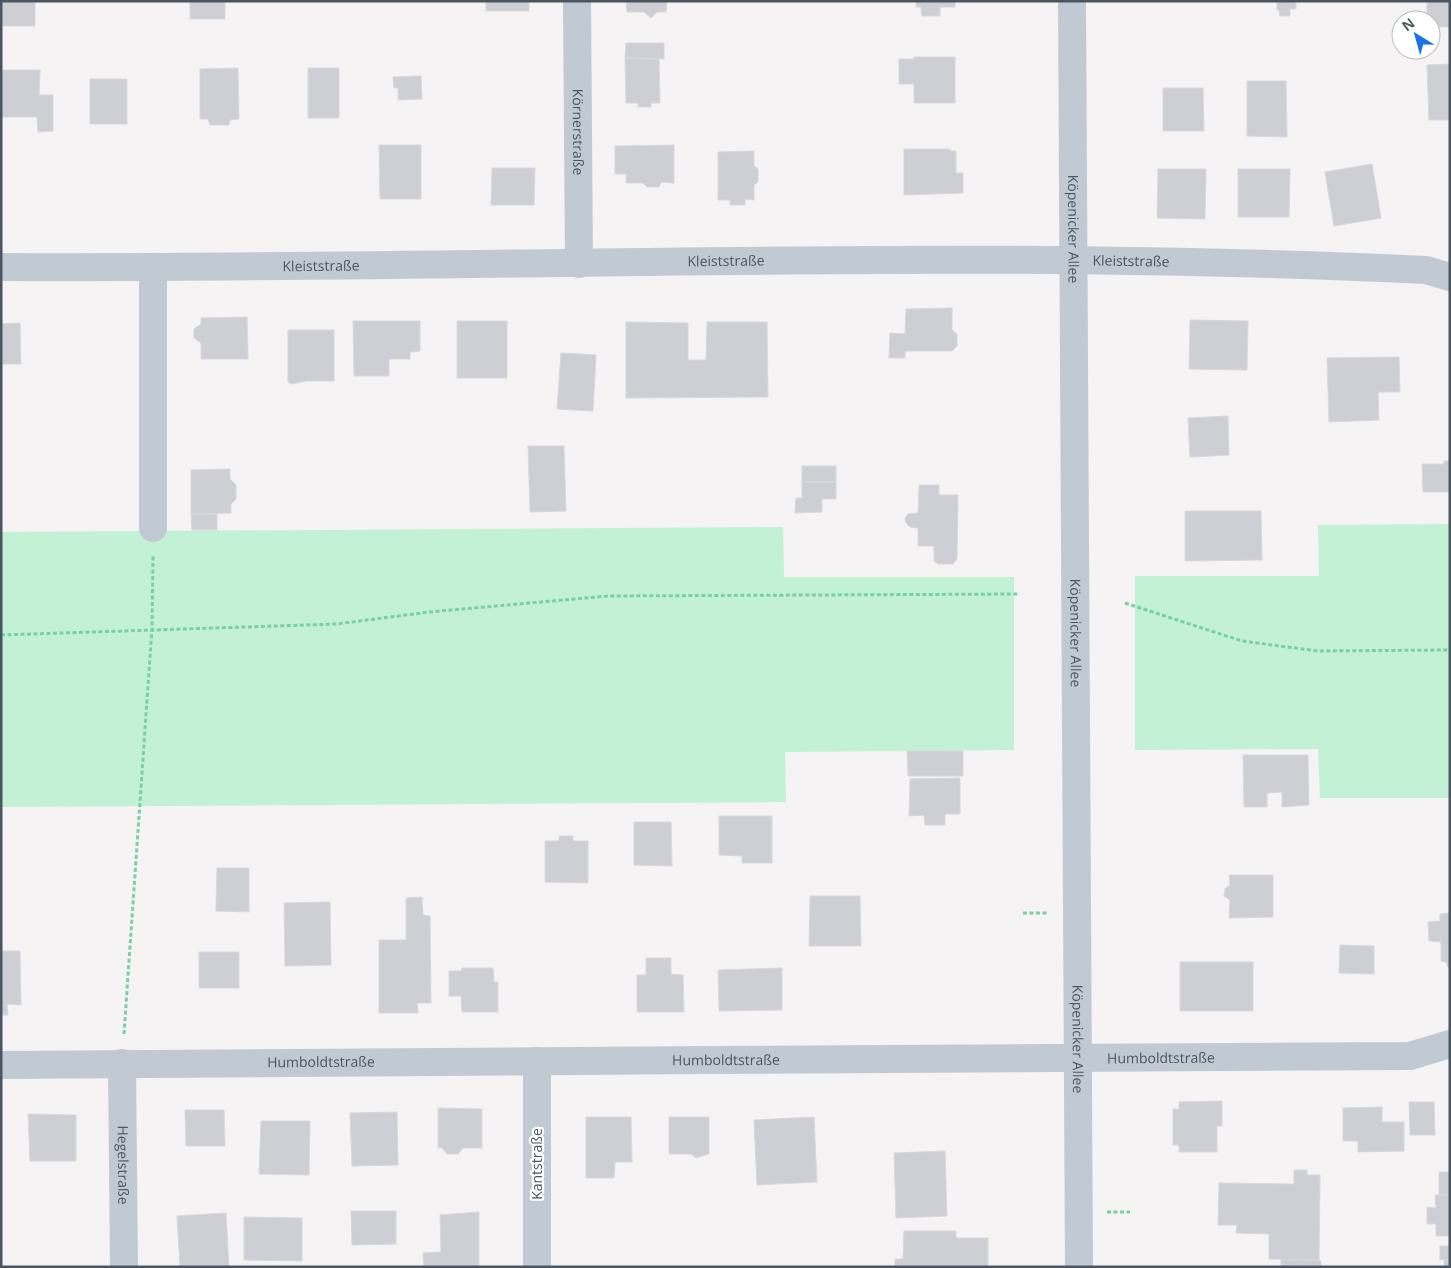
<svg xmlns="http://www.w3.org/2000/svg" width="1451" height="1268" font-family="'Open Sans',sans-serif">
  <rect width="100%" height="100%" fill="#f5f3f3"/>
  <path fill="#c3f1d5" d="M1450 524V798H1320L1318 749 1135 750V576H1319L1318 525Z
    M783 527 784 577H1014V750L785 752 786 802 1 807V532Z"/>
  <path fill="#cdcfd5" stroke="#d7d9de" d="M1 1H35V26H1Z
    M190 1H225V19H190Z
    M486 1H529V11H486Z
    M626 1H667L666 12H657L651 18 644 12H627Z
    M916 1H955V7H940V16H922L921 7H916Z
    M1277 1H1296V9H1290V16H1280L1279 10H1277Z
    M1427 1H1450V27H1431V20H1427Z
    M626 43H664V59L625 58Z
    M914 57H955V103H914V84H899V59H914Z
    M625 58 659 59 660 103H651V107H638V103H626Z
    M1450 64V120H1429L1427 65Z
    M238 68 239 119 230 120 229 125H210L208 119H200V69Z
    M308 68H339V118H308Z
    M1 70H40L39 95H53V131L38 132 37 117H1Z
    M421 76 422 99 398 100V88H394L393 77Z
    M90 79H127V124H90Z
    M1247 81H1286L1287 137 1247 136Z
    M1163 88H1203L1204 131H1163Z
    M379 145H421V199H380Z
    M674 145V183L661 182 659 187H647L643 183H626V174H615V146Z
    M904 149H950V151H956V173H963V193L904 195Z
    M754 151V166L758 169V182L754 185V200L745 199V205H730V200H718V152Z
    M1372 164 1381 218 1334 226 1325 172Z
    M492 168H535L534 205H491Z
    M1158 169H1206L1205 219 1157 218Z
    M1238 169H1290L1289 217H1238Z
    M952 308V330L957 334V346L952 351H905V358H889L890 333 905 334 906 309Z
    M247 317 248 359H201V343L194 338V329L201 324V318Z
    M1190 320 1248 321 1247 370 1189 369Z
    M353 321H420V351L410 352V359H389V376H354Z
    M457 321H507V378H457Z
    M626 322 688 323V360H706L707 322H767L768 397 626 398Z
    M20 323 21 364H1V324Z
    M288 330H334V381H306L292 384 288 382Z
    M561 353 596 355 593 411 557 409Z
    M1399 357 1400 392H1378L1379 420 1329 422 1327 358Z
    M1228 416 1229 455 1190 457 1188 418Z
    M528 446H564L566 511 530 512Z
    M1444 461H1450V492H1423L1422 464H1444Z
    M802 466H836V482H802Z
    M230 469V479L236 485V499L231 504V513L191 514V470Z
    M802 482H836V499H822V512L795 513 796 498H802Z
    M919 485H939V495H958L957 559 953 564H938L934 561V546H918V528L910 527 906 523 905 518 908 514 918 513Z
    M1185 511H1261L1262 560 1185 561Z
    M191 514H217V530H192Z
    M907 751H963V776H908Z
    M1243 755H1308L1309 805 1282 807V792L1267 793V807H1244Z
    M960 778V814H945V825H925L924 815 909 816 910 779Z
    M719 816H772V863H742V856L719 855Z
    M634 822H671L672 866 634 865Z
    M559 836H573V841H588V883L545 882V841H559Z
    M217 868H249V912L216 911Z
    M1229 875H1273V917L1229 918 1230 900 1224 896 1225 889 1230 885Z
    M810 896H860L861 946H809Z
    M422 897 423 915 430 916 431 1003H417L418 1013H379V940H406V898Z
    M330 902 331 965 285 966 284 903Z
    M1450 913V967H1448L1446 962 1441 961V942L1429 941 1428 922 1440 921V914Z
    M1340 945 1374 946V974L1339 973Z
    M1 951H20L21 1005 7 1004 8 1015H1Z
    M199 952H239V988H199Z
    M646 958H671V974L683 975 684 1012H637V975H646Z
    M1180 962H1253V1011H1180Z
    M462 968H493L494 982H498V1012H462L461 996H449V971H461Z
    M782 968V1010L719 1011 718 970Z
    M1222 1101V1126H1217V1152H1179V1145H1173V1109H1179V1102Z
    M1409 1102H1434L1435 1135H1410Z
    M1382 1107V1122H1404V1151L1358 1152V1141H1343V1108Z
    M438 1108 482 1109V1148H463L458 1154H447L442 1148H438Z
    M185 1110H224L225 1146H186Z
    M397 1112 398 1165 352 1166 350 1113Z
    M28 1114 76 1115V1161H30Z
    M586 1117H631L632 1162H615L614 1178H586Z
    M669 1117H709V1154L696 1158 691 1154H669Z
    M814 1117 817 1182 757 1185 754 1120Z
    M261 1121H310L309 1175 259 1174Z
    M945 1151 947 1216 896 1218 894 1153Z
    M1294 1170H1307V1175H1320L1319 1260 1269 1259V1234L1236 1233 1237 1225H1218L1219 1183 1294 1184Z
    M1439 1172H1450V1195L1439 1196Z
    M1435 1195H1450V1236H1436V1224H1427V1207L1436 1208Z
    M351 1211H396V1244L352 1245Z
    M479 1212V1267H424L423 1253 441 1252 440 1215Z
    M226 1213 229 1267H180L177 1216Z
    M244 1217 302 1218V1261L244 1260Z
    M904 1231H956V1238H988V1267H895V1259H903Z
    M1440 1246H1450V1259L1440 1260Z
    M1281 1259 1319 1260 1321 1261V1267H1281Z
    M1450 1259V1267H1444V1260Z"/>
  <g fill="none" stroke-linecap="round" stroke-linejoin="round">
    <path stroke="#7ad0a6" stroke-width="3" stroke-dasharray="4 2.5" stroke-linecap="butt" d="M1125 603 1242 641 1318 651 1450 650
      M1 635 336 624 429 612 608 596 1020 594
      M1023 913H1047
      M124 1034 152 628 153 556
      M1107 1212H1130"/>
    <g stroke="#c1cad2" stroke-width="28">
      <path id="s1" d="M577 1 579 264"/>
      <path id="s2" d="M1072 1 1079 1267"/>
      <path id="s3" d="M1 267C476 270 952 247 1426 270L1450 277"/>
      <path d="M153 528V268"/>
      <path d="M537 1061V1267"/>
      <path id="s4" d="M122 1063 124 1267"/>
      <path id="s5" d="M1 1065C471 1059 940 1061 1410 1056L1450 1044"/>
    </g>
  </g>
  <g text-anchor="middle" stroke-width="4.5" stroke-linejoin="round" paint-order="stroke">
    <g font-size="14" fill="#4a5661" stroke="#fff">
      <text dy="5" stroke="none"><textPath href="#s1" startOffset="131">Körnerstraße</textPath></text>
      <text dy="5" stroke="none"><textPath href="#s2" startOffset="228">Köpenicker Allee</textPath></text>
      <text dy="5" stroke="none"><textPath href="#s3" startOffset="1130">Kleiststraße</textPath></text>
      <text dy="5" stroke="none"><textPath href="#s3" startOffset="725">Kleiststraße</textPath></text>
      <text dy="5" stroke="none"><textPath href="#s3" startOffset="320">Kleiststraße</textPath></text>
      <text dy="5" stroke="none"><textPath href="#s2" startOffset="632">Köpenicker Allee</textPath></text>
      <text dy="5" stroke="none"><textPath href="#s2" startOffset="1038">Köpenicker Allee</textPath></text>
      <text dy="5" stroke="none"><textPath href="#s5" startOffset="1160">Humboldtstraße</textPath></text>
      <text dy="5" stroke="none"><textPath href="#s5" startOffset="725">Humboldtstraße</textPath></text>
      <text dy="5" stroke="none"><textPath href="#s5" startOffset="320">Humboldtstraße</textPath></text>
      <text transform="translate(537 1164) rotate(-90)" y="5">Kantstraße</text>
      <text dy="5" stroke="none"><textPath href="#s4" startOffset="102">Hegelstraße</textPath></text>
    </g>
  </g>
  <rect width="1451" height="1268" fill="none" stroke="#4a5661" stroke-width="5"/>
  <g transform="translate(1416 35) rotate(323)"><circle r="24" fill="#ffffff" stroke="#b7bbc0"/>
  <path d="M0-4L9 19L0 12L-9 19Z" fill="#1a73e8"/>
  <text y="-8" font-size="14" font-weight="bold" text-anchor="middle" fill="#4a5661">N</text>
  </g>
</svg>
